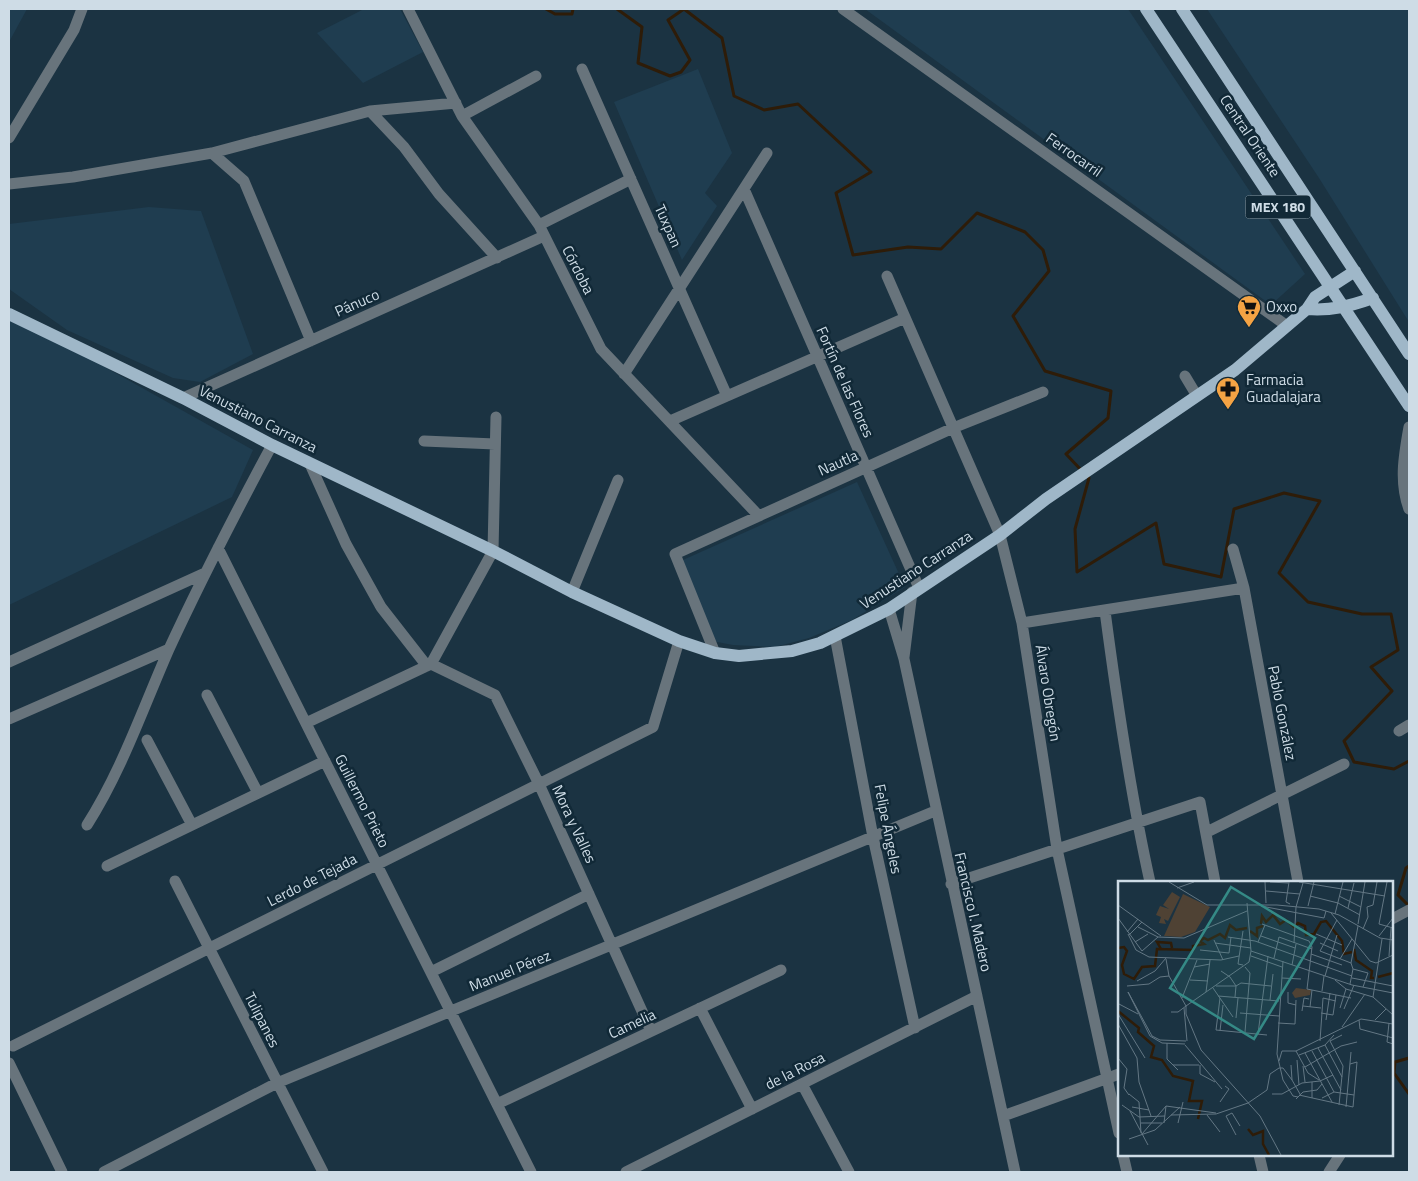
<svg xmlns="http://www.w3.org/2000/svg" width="1418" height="1181" font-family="'Titillium Web',sans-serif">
  <rect width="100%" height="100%" fill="#1b3342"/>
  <path fill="#1f3d50" d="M9 9H27L9 42Z
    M364 9H400L423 52 363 83 317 33Z
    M865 9H1128L1305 274 1271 305Z
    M1207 9H1409V322L1319 178Z
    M698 69 732 153 705 193 717 206 682 260 614 102Z
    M149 207 201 211 253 354 200 382 173 378 67 330 9 289V224Z
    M9 316 19 319 253 450 232 497 9 605Z
    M857 482 905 587 852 620 809 638 775 647 733 645 707 640 674 564Z"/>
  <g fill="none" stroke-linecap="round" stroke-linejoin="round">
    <path stroke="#2e1c08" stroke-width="3" d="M546 9 555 14H572L573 9
      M617 9 642 27 638 63 670 76 681 72 690 60 668 20 684 9
      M684 9 722 38 734 96 764 110 798 104 871 172 836 193 853 255 908 247 941 249 977 213 1025 232 1043 250 1049 271 1013 316 1045 371 1111 391 1108 418 1066 454 1082 471
      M1086 475 1089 478 1075 529 1077 572 1156 523 1164 564 1221 577 1234 509 1284 493 1320 501 1279 573 1308 602 1362 614H1391L1398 650 1371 667 1392 691 1344 741 1354 762 1394 769 1409 761
      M1409 906 1398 895 1406 868 1409 866
      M1409 1058 1395 1062 1394 1073 1409 1094"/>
    <path stroke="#68747c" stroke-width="11" d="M408 9 462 116 539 225 601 349 759 516
      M843 9 1287 326
      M582 69 727 396
      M370 111 404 147 439 194 497 258
      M462 116 536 76
      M9 138 74 30 82 9
      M212 153 244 181 311 341
      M9 184 73 177 212 153 370 111 456 103
      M744 189 919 588
      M539 225 631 179
      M887 276 1000 535 1022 623 1057 849 1119 1133
      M624 374 767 153
      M1185 376 1197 396
      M183 398 544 236
      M670 421 905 318
      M1409 427C1404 455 1399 482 1409 509
      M424 441 495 444
      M310 464 346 544 381 607 427 666
      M218 548 531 1172
      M1233 549 1244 588 1298 882
      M572 592 618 480
      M889 609 904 659 1015 1172
      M1105 611C1117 702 1130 792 1150 882
      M1022 623 1244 588
      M835 636 873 837 915 1028
      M715 653 675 554 953 428 1043 392
      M904 657 912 592
      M9 662 205 573
      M431 664 495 695 539 784 651 1031
      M207 695 258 793
      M9 719 169 649
      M306 723 431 664 493 551 496 417
      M1399 731 1409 725
      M147 740 192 825
      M87 825C122 770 143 708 169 649 201 580 236 512 272 445
      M1207 832 1344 764
      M107 866 325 761
      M175 881 323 1172
      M951 884 1200 802 1215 882
      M1392 919 1409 910
      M431 972 589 894
      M700 1008 752 1109
      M13 1046 653 727 679 641
      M9 1063 62 1172
      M802 1084 849 1172
      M497 1104 781 970
      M1003 1116 1119 1074
      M1123 1155 1127 1172
      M1259 1155 1263 1172
      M104 1172 277 1083 935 811
      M626 1172 977 996
      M1329 1172 1340 1155"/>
    <path stroke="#9fb7c8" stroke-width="12" d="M1146 9 1409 406
      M1182 9 1409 354
      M1307 309C1331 311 1350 306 1373 298
      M9 314 183 398 272 445 493 551 572 592 679 641 715 653 739 656 792 651 820 643 889 609 1000 535 1046 499 1235 370 1307 309 1315 297 1355 271"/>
  </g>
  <defs>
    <g id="supermarket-pin" transform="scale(1.25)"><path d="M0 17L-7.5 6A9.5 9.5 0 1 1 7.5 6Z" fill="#f4a344" stroke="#112937"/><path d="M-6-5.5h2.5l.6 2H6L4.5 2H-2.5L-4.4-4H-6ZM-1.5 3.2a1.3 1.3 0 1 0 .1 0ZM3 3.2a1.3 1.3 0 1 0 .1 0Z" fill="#111"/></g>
    <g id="pharmacy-pin" transform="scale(1.25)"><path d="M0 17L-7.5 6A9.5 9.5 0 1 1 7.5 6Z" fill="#f4a344" stroke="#112937"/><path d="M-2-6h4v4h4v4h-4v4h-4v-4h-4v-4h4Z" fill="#111"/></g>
  </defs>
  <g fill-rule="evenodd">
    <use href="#supermarket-pin" x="1249" y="307"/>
    <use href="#pharmacy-pin" x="1228" y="389"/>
  </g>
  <g text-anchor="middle" stroke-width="5" stroke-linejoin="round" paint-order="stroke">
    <rect fill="#112937" stroke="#95a6b2" stroke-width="1" x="1245.5" y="195.5" width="65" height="23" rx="4"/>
    <g font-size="14" font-weight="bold" fill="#cedce6">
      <text x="1278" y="212">MEX 180</text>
    </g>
    <g font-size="15" fill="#cedce6" stroke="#112937">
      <text transform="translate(1250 136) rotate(56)" y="5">Central Oriente</text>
      <text transform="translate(1074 155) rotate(35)" y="5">Ferrocarril</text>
      <text transform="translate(668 226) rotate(66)" y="5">Tuxpan</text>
      <text transform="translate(578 270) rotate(63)" y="5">Córdoba</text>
      <text transform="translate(357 303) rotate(-24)" y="5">Pánuco</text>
      <text transform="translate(845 382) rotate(66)" y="5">Fortín de las Flores</text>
      <text transform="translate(258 419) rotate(27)" y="5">Venustiano Carranza</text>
      <text transform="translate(838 463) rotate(-24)" y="5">Nautla</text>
      <text transform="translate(916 570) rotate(-33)" y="5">Venustiano Carranza</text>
      <text transform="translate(1048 693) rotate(81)" y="5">Álvaro Obregón</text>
      <text transform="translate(1282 713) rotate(79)" y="5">Pablo González</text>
      <text transform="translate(362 801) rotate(63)" y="5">Guillermo Prieto</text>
      <text transform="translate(574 824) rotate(65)" y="5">Mora y Valles</text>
      <text transform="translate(888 829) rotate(79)" y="5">Felipe Ángeles</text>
      <text transform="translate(312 880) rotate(-27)" y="5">Lerdo de Tejada</text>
      <text transform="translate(973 912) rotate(77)" y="5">Francisco I. Madero</text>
      <text transform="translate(510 971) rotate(-22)" y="5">Manuel Pérez</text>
      <text transform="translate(262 1020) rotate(63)" y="5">Tulipanes</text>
      <text transform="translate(632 1024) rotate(-25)" y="5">Camelia</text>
      <text transform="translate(795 1071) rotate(-27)" y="5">de la Rosa</text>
    </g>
    <g font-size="15" fill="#cedce6" stroke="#112937" text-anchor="start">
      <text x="1266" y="312">Oxxo</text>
      <text x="1246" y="385">Farmacia<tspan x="1246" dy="17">Guadalajara</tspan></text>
    </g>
  </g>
  <g transform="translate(1118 881)">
    <rect width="275" height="275" fill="#1b3342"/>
    <path d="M54 11 62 16 50 40 46 38 48 43 41 42 43 36 38 34 42 25 51 28 45 24ZM65 13 92 26 77 51 63 56 46 55ZM178 107 193 109 192 114 177 117 174 112Z" fill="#4f4234"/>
    <path fill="none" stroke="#2e1c08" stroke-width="2.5" d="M143 43 144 35 148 41 155 34 162 43 168 39 176 46 180 42 187 45 188 54 196 53 203 41 208 40 224 60 226 73 234 71M132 50 139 55V47L145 45M0 67 6 66 9 70 4 84 6 93 16 98 24 86 37 85 39 68 75 69V65L86 63 82 60 86 57 90 59 102 53 107 57 112 44 118 49 129 47M43 68 39 61 53 62 54 67M236 68 238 79 254 90 253 97H256M260 96 275 92M0 130 21 147 20 151 36 165 33 176 44 179 55 195 75 200 71 220H84L80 238M130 248 135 254 145 250V263L151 274"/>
    <path fill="none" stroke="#637784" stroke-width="1" d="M51 1 89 24H159L201 28 221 34 262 57 275 59M147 1 148 22M152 1 170 2M171 1 168 21 172 23M181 1 267 15M269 1 261 43 275 47M59 7 76 1M148 10 182 13M192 15 220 22 242 34M221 15 243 26M129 22 133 70 131 81 68 125V133L83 169 142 235 163 274M0 24 43 55M143 25 206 37 208 30M190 25 196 1M230 27 236 2M213 32 252 80 258 82 275 74M217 33 225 1M0 37 24 70M219 39 202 70 233 82M144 43 191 60 194 66 189 108 233 117M240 43 247 1M20 46 40 56M245 48 250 36 249 26 255 24 259 1M125 50 120 83 125 84M9 51 20 38M10 53 18 69 31 76 103 79 121 75M198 53 224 64M11 54 24 41M143 55 177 67M261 55 275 37M110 56 137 60 234 95M96 59 105 79M17 61 30 53M140 61 147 44M97 62 133 67M176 62 178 26 185 2M202 62 220 70M82 69 111 72M24 70 40 56 66 57 129 30M133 70 234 104 275 112M111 72 113 56M193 73 224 84M133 75 164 86M271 75 273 47M156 77 161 56 194 68M48 78 51 95 68 125 60 131H53M222 78 234 58M165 80 159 173 165 199 175 215 180 216M174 84 178 63M76 86 92 83M127 86 132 92 127 151M235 88 233 82 240 45M235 88 250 92 245 106M103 90 112 96 118 105 117 116M207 95 219 54M164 97 183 98M234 97 275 105M72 99 90 100M217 99 228 108 255 116 275 134M19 100 37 90 48 77M232 103 235 88M9 105 31 103 42 96 51 95M98 105H118M118 105 123 102 153 105M95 107 115 136M204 110 206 95M88 111 92 79M170 111V122L178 124M100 115 161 120M255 116 264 58M64 117 79 79M102 117 98 149 149 154M152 119 155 93M1 123 20 133M185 125 203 127M192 126 194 109M66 127 69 160M222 127 228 108M226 128 236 104M184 130 186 117 191 118M122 132 161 135M203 132 215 134 218 114M0 133 27 177M118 137 120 117M208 139 212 112M241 139 242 148 275 157M257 139 268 128M160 142 177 143 178 119M271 142 269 161 275 163M0 143 19 177 21 201 33 235M224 146 247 113M102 150 105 124M140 153 150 75M224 154 212 160 225 185M202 160 205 117 218 120M49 162V178L60 189M67 163 44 162 32 155 10 111 34 155 42 159 68 160M67 164 104 208M207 164 224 196M200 167 223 209M178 170 243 138 275 143M178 170 190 192 201 199M194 170 216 211M187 172 214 221M181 174 207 164 216 154M0 177 9 188 6 207 11 214M179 179 181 204M161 180 164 170H178M55 184H81M82 184V193L97 201M173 184 174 199 182 213M185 185 187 201M187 186 223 165 239 161M194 201V217M11 213 21 221 23 252M154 213H164L184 202 202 200 215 194M181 214 235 226 239 181 232 183M204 217 216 211 236 214M178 218 185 211 199 209 204 203M102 221 111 208 107 205M4 224 21 236 47 235M221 224 225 185M48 225 98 232M14 226 31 229M228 226 233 171M12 230 30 264M53 234 98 233 130 222 149 209 152 193 161 187H165L174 199M89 234 102 251M23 242H44M46 242 48 225M60 242 65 221M24 253 48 225M118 254 108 235 114 232 122 245M11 258 37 249 62 226"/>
    <path fill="#358a86" fill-opacity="0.15" stroke="#358a86" stroke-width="2.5" d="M113 6 197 57 136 158 52 107Z"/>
    <rect width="275" height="275" fill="none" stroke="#cedce6" stroke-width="2.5"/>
  </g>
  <rect width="1418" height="1181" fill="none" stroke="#cedce6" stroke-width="20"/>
</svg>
